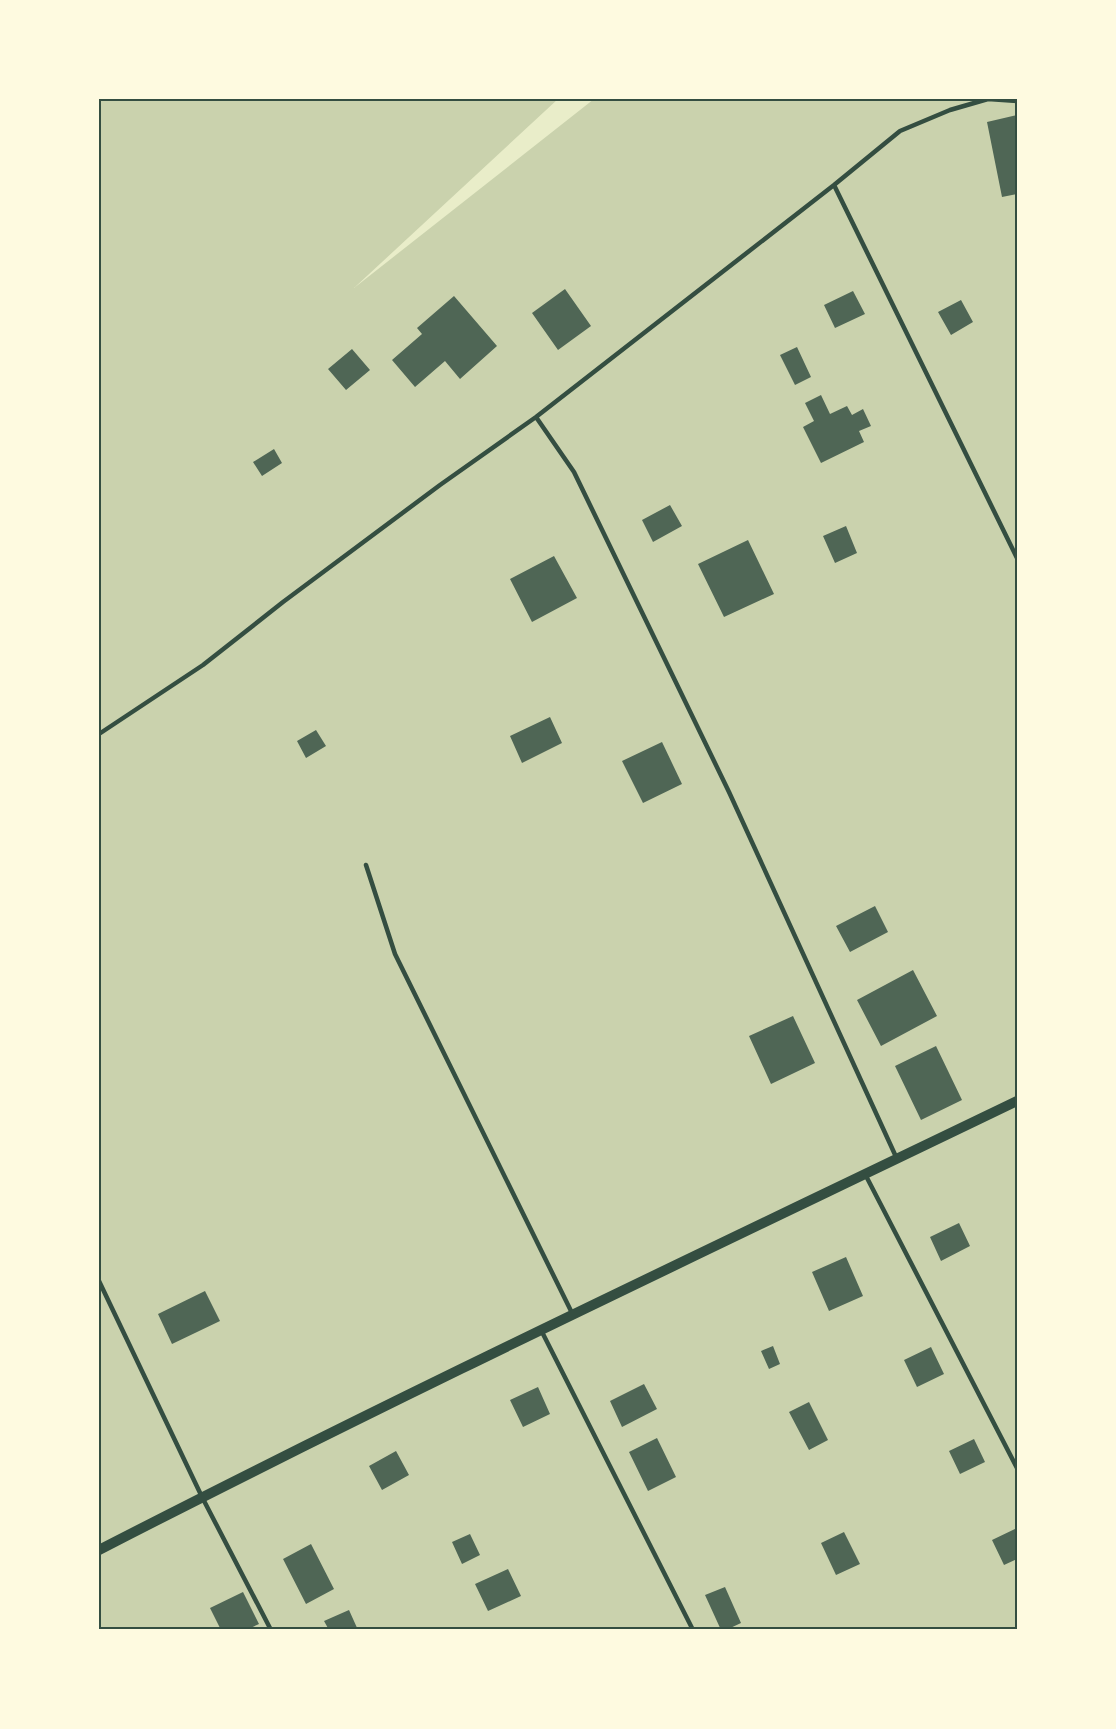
<svg xmlns="http://www.w3.org/2000/svg" width="1116" height="1729" font-family="'Golos Text',sans-serif">
  <rect width="100%" height="100%" fill="#e9edc9"/>
  <path fill="#cad2ad" d="M99 99H558L354 288 594 99H1017V1630H99Z"/>
  <path fill="#4f6655" d="M1017 115V194L1002 197 987 122Z
    M565 289 591 326 558 350 532 313Z
    M853 291 865 314 835 328 824 305Z
    M454 296 497 346 460 379 445 361 415 387 392 360 422 334 417 328Z
    M961 300 973 322 951 335 938 312Z
    M797 347 811 377 795 385 780 355Z
    M352 349 370 370 346 390 328 369Z
    M821 395 830 414 847 406 852 415 863 409 871 426 859 431 864 442 821 463 803 427 814 421 805 403Z
    M274 449 282 463 262 476 253 462Z
    M670 505 682 526 653 542 642 520Z
    M846 526 857 553 835 563 823 536Z
    M748 540 774 594 724 617 698 564Z
    M554 556 577 598 532 622 510 579Z
    M550 717 562 743 522 763 510 736Z
    M316 730 326 746 306 758 297 741Z
    M662 742 682 784 643 803 622 761Z
    M875 906 888 932 850 952 836 926Z
    M913 970 937 1016 881 1046 857 1000Z
    M793 1016 815 1063 771 1084 749 1036Z
    M936 1046 962 1100 921 1120 895 1066Z
    M959 1223 970 1246 941 1261 930 1237Z
    M846 1257 863 1296 829 1311 812 1272Z
    M205 1291 220 1321 172 1344 158 1314Z
    M773 1346 780 1364 769 1369 761 1351Z
    M931 1347 944 1374 917 1387 904 1360Z
    M644 1384 657 1409 622 1427 610 1401Z
    M538 1387 550 1414 523 1427 510 1400Z
    M809 1402 828 1440 809 1450 789 1412Z
    M657 1438 676 1477 648 1491 629 1452Z
    M974 1439 985 1462 960 1474 949 1451Z
    M396 1451 409 1475 382 1490 369 1466Z
    M1017 1528V1559L1004 1565 992 1540Z
    M844 1532 860 1564 836 1575 821 1543Z
    M470 1534 480 1555 462 1564 452 1542Z
    M311 1544 334 1589 306 1604 283 1559Z
    M508 1569 521 1596 488 1611 475 1584Z
    M725 1587 741 1623 726 1630H721L705 1595Z
    M243 1592 259 1624 246 1630H221L210 1608Z
    M349 1610 358 1630H329L324 1621Z"/>
  <g fill="none" stroke-linecap="round" stroke-linejoin="round">
    <path stroke="#344e41" stroke-width="4.5" d="M834 185 1017 558
      M536 417 574 472 729 792 897 1159
      M99 734 203 665 283 602 440 485 536 417 834 185 900 131 950 110 988 99 1017 101
      M366 865 395 954 573 1315
      M865 1174 1017 1468
      M99 1281 202 1497 271 1630
      M541 1330 693 1630"/>
    <path stroke="#344e41" stroke-width="10" d="M99 1550C402 1394 710 1249 1017 1101"/>
  </g>
  <rect width="1116" height="1729" fill="none" stroke="#fefae0" stroke-width="201"/>
  <rect x="100" y="100" width="916" height="1528" fill="none" stroke="#344e41" stroke-width="2"/>
</svg>
